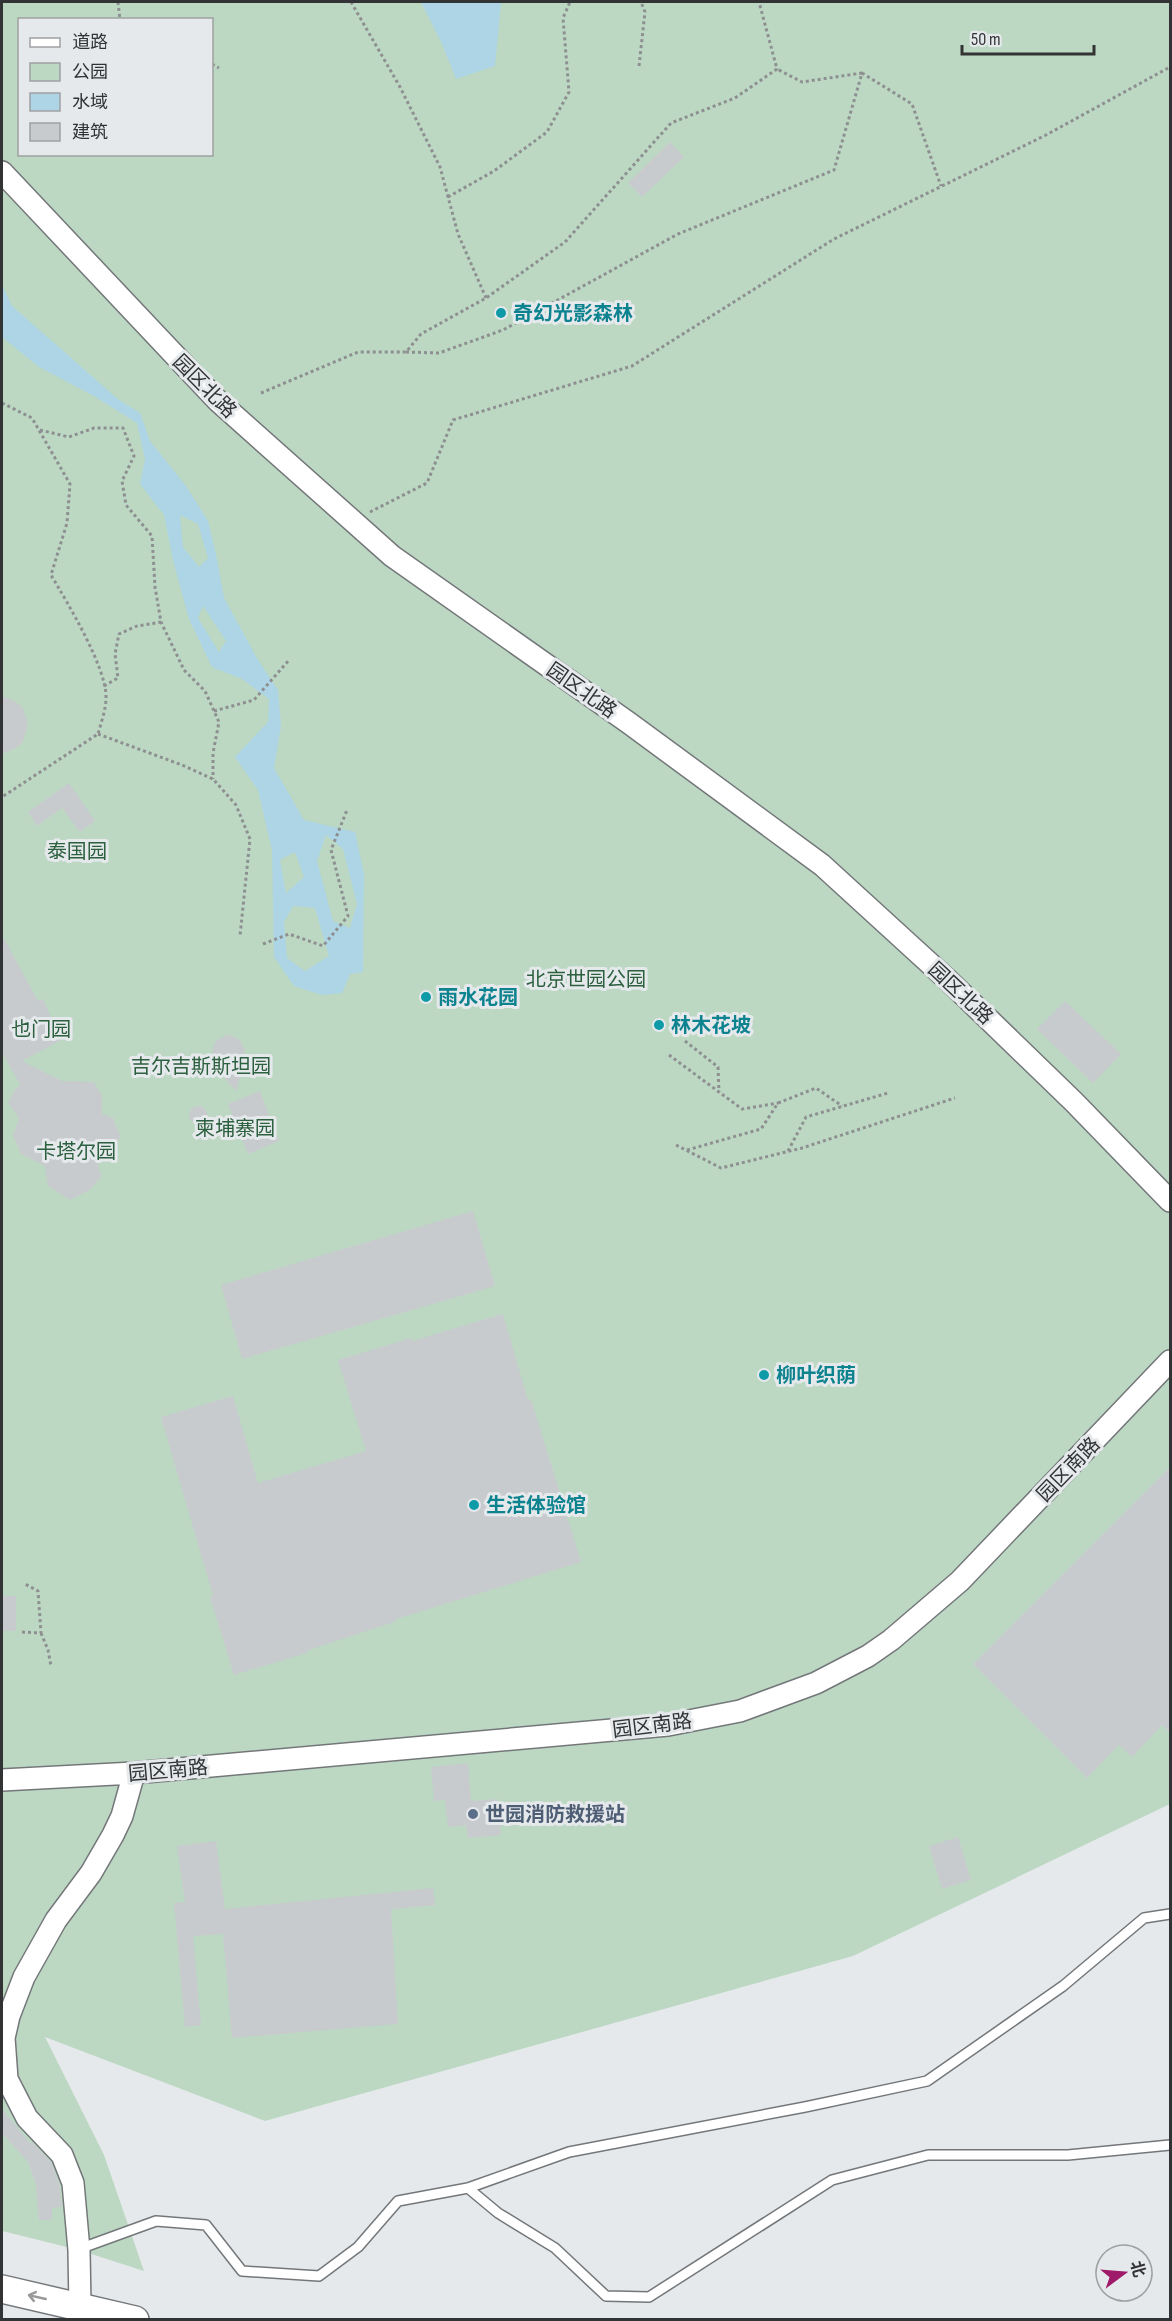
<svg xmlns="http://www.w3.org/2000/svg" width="1172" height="2321" font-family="'Sofia Sans Condensed','Noto Sans SC',sans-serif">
  <rect width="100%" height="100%" fill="#e6e9ec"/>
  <path fill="#bcd8c3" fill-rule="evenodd" d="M2 2H1170V1804L853 1956 265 2121 45 2037 104 2155 144 2271 79 2250 2 2231ZM20 20H212V154H20Z"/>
  <path fill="#add5e5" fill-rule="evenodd" d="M421 2H501L495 66 456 79 442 44Z
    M2 285 12 306 119 400 140 413 150 441 186 486 208 521 217 559 224 598 258 660 278 690 281 726 274 768 304 820 355 832 364 874 363 972 350 974 342 993 322 995 294 986 274 957 272 850 258 790 235 757 268 722 269 699 242 679 212 667 189 619 173 560 164 515 140 484 145 459 137 423 94 396 39 367 2 337ZM180 515 198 524 208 558 199 567 183 547ZM203 606 226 641 219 652 198 618ZM326 835 343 849 357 904 350 928 333 921 317 861ZM295 852 304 877 286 893 280 860ZM293 906 315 908 329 956 305 971 287 958 284 922Z"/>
  <path fill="#c8cbce" d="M670 142 684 157 642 197 628 183Z
    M2 696 16 702 23 708 28 725 23 742 16 748 2 754Z
    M69 783 95 821 80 832 62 808 37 826 28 812Z
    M2 935 38 1001 43 999 61 1040 22 1061 62 1081 94 1082 102 1096V1114L113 1118 120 1136 113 1155 97 1160 101 1177 90 1190 70 1200 48 1186 45 1166 21 1154 13 1135 19 1118 8 1103 14 1091 20 1084 2 1053Z
    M1065 1001 1121 1054 1093 1083 1037 1029Z
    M231 1035 240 1040 245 1050 243 1060 238 1066 240 1077 236 1091 226 1080 224 1071 215 1062 212 1051 216 1041 225 1036Z
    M260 1091 279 1141 248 1154 228 1104Z
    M189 1115a9 9 0 1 1 18 0a9 9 0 1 1-18 0Z
    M473 1211 495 1286 242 1359 221 1285Z
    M503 1314 528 1400 531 1399 581 1562 396 1619 397 1621 306 1651 307 1653 234 1675 210 1597 213 1596 161 1417 233 1396 258 1483 366 1451 338 1360 411 1338 412 1341Z
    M1170 1467V1733L1162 1725 1132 1757 1119 1745 1087 1778 973 1664Z
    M2 1596H16V1631H2Z
    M468 1763 471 1801 498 1799 501 1835 468 1838 466 1825 448 1827 445 1800 434 1801 431 1767Z
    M958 1837 971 1880 942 1889 929 1846Z
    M216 1841 225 1909 433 1888 435 1905 391 1909 398 2024 232 2038 223 1934 193 1936 201 2025 185 2027 174 1903 185 1902 177 1846Z
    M2 2109 30 2143 32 2142 51 2162 59 2183 62 2207 52 2208V2220H39L36 2185 28 2162 2 2133Z"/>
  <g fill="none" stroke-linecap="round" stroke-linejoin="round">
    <g stroke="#74777a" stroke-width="12">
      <path id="service" d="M468 2188 498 2213 555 2248 606 2296 649 2297 832 2180 928 2155H1068L1170 2145
        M79 2249 156 2221 206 2225 242 2271 319 2276 358 2247 398 2201 468 2188 569 2152 805 2107 927 2081 1063 1986 1144 1918 1170 1914"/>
    </g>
    <g stroke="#74777a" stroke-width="24">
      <path id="tertiary" d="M2 172 218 401 392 556 629 723 822 865 949 981 1074 1102 1170 1201
        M2 1780 134 1773 668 1725 740 1711 816 1683 868 1656 891 1640 960 1581 1170 1361
        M80 2307 79 2250 73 2183 62 2155 27 2118 7 2079 4 2038 9 2016 24 1977 56 1920 91 1873 113 1835 122 1816 134 1773"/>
    </g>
    <g stroke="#74777a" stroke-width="30">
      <path id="primary" d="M2 2289 135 2320"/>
    </g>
    <path stroke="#8d8f91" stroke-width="3" stroke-dasharray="3 3" stroke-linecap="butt" d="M118 2 120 20
      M351 2 400 87 440 167 458 234 486 298
      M212 64 219 68
      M639 66 645 12 641 2
      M862 73 912 104 941 186
      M448 197 494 171 547 132 569 92 563 18 570 2
      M406 352 439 353 503 330 678 234 834 170 862 73 802 82 777 69
      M261 393 358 352H406L421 334 486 298 565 242 671 123 735 98 777 69 759 2
      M2 403 32 418 70 484 67 523 51 575C67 602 107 668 106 698 106 709 101 723 98 734L2 797
      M40 430 69 437 94 428H123L134 456 122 481 126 505 152 536 155 587 161 622 184 670 205 691 219 722 213 753V779
      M370 512 427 483 453 420 632 366 834 239 1046 135 1170 67
      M104 686 118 678 115 654 119 634 137 626 161 622
      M214 711 254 700 290 659
      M98 734 182 765 213 779 236 805 250 839 240 936
      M263 944 289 934 323 946 348 916 331 850 347 810
      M685 1041 718 1067 719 1092
      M669 1055 742 1109 778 1103
      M676 1145 721 1168 802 1148 955 1098
      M687 1150 761 1129 778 1103 816 1088 842 1106
      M788 1151 806 1117 888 1093
      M22 1632 41 1633 38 1591 25 1584
      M41 1633 48 1650 51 1666"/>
    <use href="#service" stroke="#fff" stroke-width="9"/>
    <use href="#tertiary" stroke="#fff" stroke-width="21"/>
    <use href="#primary" stroke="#fff" stroke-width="27"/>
  </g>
  <defs><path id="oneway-shaft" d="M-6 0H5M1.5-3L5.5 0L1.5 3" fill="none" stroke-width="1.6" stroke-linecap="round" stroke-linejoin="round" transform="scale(1.5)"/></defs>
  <use stroke="#98999a" href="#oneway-shaft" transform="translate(37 2297) rotate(-167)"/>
  <g fill="#0f9aa8" stroke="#e6e9ec" stroke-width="2">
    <circle cx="501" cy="313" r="6"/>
    <circle cx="426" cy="997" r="6"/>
    <circle cx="659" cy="1025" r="6"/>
    <circle cx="764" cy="1375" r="6"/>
    <circle cx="474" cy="1505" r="6"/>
  </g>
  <circle fill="#5c6f8a" stroke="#e6e9ec" stroke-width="2" cx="473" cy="1814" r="6"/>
  <g text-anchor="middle" stroke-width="6" stroke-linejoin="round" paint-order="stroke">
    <g font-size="20" font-weight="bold" fill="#0d838f" stroke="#e6e9ec" text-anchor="start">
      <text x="513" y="320">奇幻光影森林</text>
      <text x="438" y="1004">雨水花园</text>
      <text x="671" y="1032">林木花坡</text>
      <text x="776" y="1382">柳叶织荫</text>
      <text x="486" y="1512">生活体验馆</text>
    </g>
    <g font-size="20" fill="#323334" stroke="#e6e9ec">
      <text transform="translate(205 386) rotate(45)" y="7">园区北路</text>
      <text transform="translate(582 690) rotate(35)" y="7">园区北路</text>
      <text transform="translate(961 993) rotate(43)" y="7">园区北路</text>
      <text transform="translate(1068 1469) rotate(-46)" y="7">园区南路</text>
      <text transform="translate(652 1725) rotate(-7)" y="7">园区南路</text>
      <text transform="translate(168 1770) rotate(-5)" y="7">园区南路</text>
    </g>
    <g font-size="20" fill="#2c603f" stroke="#e6e9ec">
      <text x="77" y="858">泰国园</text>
      <text x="586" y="986">北京世园公园</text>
      <text x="41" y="1036">也门园</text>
      <text x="201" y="1073">吉尔吉斯斯坦园</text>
      <text x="235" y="1135">柬埔寨园</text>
      <text x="76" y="1158">卡塔尔园</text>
    </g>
    <g font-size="20" font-weight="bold" fill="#4e5e75" stroke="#e6e9ec" text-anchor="start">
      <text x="485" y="1821">世园消防救援站</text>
    </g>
  </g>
  <rect width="1172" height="2321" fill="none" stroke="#323334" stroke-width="6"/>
  <rect x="18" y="18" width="195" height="138" fill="#e6e9ec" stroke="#9ea0a2" stroke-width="1.5"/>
  <rect x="30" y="38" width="30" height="9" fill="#ffffff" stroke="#9ea0a2" stroke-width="1.5"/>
  <text x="72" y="48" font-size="18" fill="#323334">道路</text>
  <rect x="30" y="63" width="30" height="18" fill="#bcd8c3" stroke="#9ea0a2" stroke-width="1.5"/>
  <text x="72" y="78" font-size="18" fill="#323334">公园</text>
  <rect x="30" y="93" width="30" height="18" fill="#add5e5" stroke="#9ea0a2" stroke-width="1.5"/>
  <text x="72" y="108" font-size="18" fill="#323334">水域</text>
  <rect x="30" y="123" width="30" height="18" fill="#c8cbce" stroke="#9ea0a2" stroke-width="1.5"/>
  <text x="72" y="138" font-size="18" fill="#323334">建筑</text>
  <g transform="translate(1124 2273) rotate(74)"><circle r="28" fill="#e6e9ec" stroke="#9ea0a2" stroke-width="1.5"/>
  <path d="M0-4.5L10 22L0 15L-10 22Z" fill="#9f1a68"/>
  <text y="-9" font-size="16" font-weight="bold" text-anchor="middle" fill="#323334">北</text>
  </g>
  <path d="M962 45v9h132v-9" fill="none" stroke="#323334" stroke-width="3"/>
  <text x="971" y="45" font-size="18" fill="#323334" stroke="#e6e9ec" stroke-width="4.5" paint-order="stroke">50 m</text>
</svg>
